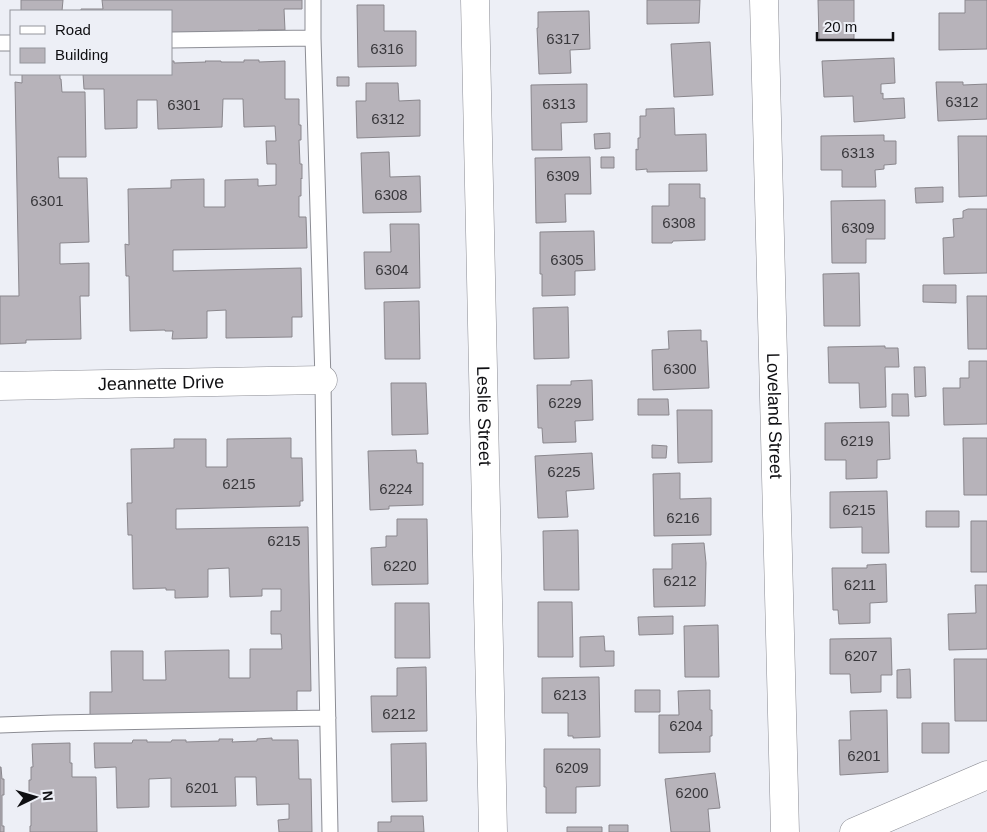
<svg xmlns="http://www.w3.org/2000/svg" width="987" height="832" font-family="Helvetica,sans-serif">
  <rect width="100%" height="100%" fill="#edeff6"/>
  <path fill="#b7b3ba" stroke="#8a878d" d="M21 0H63L62 11H21Z
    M102 0H302V9H284L285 30H258V33H243V31H220V33H204V32L171 33V11H81V9H103Z
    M647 0H700L699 23 647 24Z
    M818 0H854V39L819 40Z
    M965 0H987V49L939 50V13H965Z
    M357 5H384V31H416V66L358 67Z
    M589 11 590 49 570 50 571 73 539 74 537 28H538V12Z
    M710 42 713 95 674 97 671 44Z
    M894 58 895 83 881 84V94L883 93V99L904 98 905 118 854 122 853 96 824 97 822 61Z
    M244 60H259V62L285 61V99H299V125H301V140H299L300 164H302V179L301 178V196H299V217H306L307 248 173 250V271L301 268 302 317H292V337L226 338V310L207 311V338L172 339 173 331H165V330L130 331 129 276H126L125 244 129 245 128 189 171 188V180L204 179V207H225V180L258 179V186L276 185V164H267L266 141H276L275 126 244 127 243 99H223L222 127 158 129 157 100H137V128L105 129 104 89H84L83 74H171V61H174V63L206 62 205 61H221V62H244Z
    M22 74H60V79H61L62 92H85L86 157H58L59 178H87L89 242 60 243V264L89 263V296H80L81 339 26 340V343L0 344V296H19L15 82 22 83Z
    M337 77H349V86H337Z
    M936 82H963V85L987 84V119L938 121Z
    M366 83H398L399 101 420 100V136L357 138 356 101H366Z
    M587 84V122L561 123 562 150H532L531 85Z
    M674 108 675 135 706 134 707 171 647 172V169L636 170V149L638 150V138H640V116H646V109Z
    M610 133V148L595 149 594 134Z
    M884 135V141H896V164L884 165V169L875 170 876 187H842V170H821V136Z
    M958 136H987V196L959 197Z
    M389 152 390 177 420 176 421 212 363 213 361 153Z
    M590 157 591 194H565L566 222 536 223 535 158Z
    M601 157H614V168H601Z
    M669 184H700V198H705V240L673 241 672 243H652V206H669Z
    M943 187V202L916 203 915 188Z
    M885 200V239H866V263H832L831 201Z
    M968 209H987V273L944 274 943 238 954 237 953 219 963 218V211Z
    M390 224H419L420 288 365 289 364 252H391Z
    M594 231 595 270 575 271V295L542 296V274H540V232Z
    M859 273 860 326H824L823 274Z
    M923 285H956V303L923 302Z
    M967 296H987V349H968Z
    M419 301 420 359H385L384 302Z
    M568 307 569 358 534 359 533 308Z
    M701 330V341H707L709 388 653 390 652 350 669 349 668 331Z
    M885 346V348H898L899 367H885L886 407 860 408 859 383H829L828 347Z
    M969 361H987V424L944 425 943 388H960V378H969Z
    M914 367H925L926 396 915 397Z
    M592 380 593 420 575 421 576 442 543 443 542 428H538L537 385H571V381Z
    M391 383H426L428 434 392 435Z
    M892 394H908L909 416H892Z
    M638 399H668L669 415H638Z
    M677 410H712V462L678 463Z
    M889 422 890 459 877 460V478L846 479V460H825V423Z
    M291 438V458H302L303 501H300V506L176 509V529L308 527 311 691H297V718L90 721V692H112L111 651H143V680H166L165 651 229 650V678H250V649H282L281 634H271V611H281V589H262V596L230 597 229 568 208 569V597L175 598V590H166V588L133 589 132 535H128L127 503H132L131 449 174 448V439H206V467H227V439Z
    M963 438H987V495H964Z
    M652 445 667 446 666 458H652Z
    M416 450 417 463H423V505L389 506V509L370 510 368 451Z
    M592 453 594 489 566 491 568 517 538 518 535 456Z
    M680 473V499L711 498V535L654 536 653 474Z
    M887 491 889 553H862V527L830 528V492Z
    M926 511H959V527H926Z
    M397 519H427L428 584 372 585 371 548 386 547V536H397Z
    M971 521H987V572H971Z
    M578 530 579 590H544L543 531Z
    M704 543 706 563 705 606 654 607 653 569H672V544Z
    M886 564 887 602 870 603V623L839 624 838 610H833L832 568H867V565Z
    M975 585H987V649L949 650 948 614 976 613Z
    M538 602H572L573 657H538Z
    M395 603H429L430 658H395Z
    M673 616V634L639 635 638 617Z
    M718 625 719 677H685L684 626Z
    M604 636 605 651H614V666L580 667V637Z
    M891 638 892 675H881V692L851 693 850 674H830V639Z
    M954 659H987V721H955Z
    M426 667 427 731 372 732 371 696H397V668Z
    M910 669 911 698H897V670Z
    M599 677 600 737 573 738V736H568V713H542V678Z
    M635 690H660V712H635Z
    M710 690V710H712V736H710V752L659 753V715H679L678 691Z
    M887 710 888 772 840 775 839 740H851L850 711Z
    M922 723H949V753H922Z
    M272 738V740H298L299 779H311L312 832H279L278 820 289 819V804L257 805 256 777H235L236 806 171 807V778L149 779V807L117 808 116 767 95 768 94 743H132L133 740H147V742H171L172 740H186V742L219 741V739H233L232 742 257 741V739Z
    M70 743V763H72V777H96L97 832H30V826H31V794H29V780H31V767H33L32 744Z
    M426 743 427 801 392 802 391 744Z
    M544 749H600V786L576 787V813H546V787H544Z
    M0 767H1L2 779H4V795H2V826H4V832H0Z
    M715 773 720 808 708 809 710 832H671L665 779Z
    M391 816H423L424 832H378V822H391Z
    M609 825H628V832H609Z
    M567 827H602V832H567Z"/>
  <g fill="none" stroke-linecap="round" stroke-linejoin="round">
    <g stroke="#8c8d94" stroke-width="17">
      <path id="service" d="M313 38V0
        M171 40 313 38 323 380 326 629 330 832
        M0 43H11
        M0 725 54 723 328 718"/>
    </g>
    <g stroke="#8c8d94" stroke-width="29">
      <g id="minor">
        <path id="s1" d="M475 0 493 832"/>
        <path id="s2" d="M764 0 785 832"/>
        <path id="s3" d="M0 386 323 380"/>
        <path d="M854 832 987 775"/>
      </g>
    </g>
    <use href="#service" stroke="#fff" stroke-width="15"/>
    <use href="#minor" stroke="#fff" stroke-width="28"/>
  </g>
  <g text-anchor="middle" stroke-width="4" stroke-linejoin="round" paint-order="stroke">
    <g font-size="15" fill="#39383c">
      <text x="563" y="44">6317</text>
      <text x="387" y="54">6316</text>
      <text x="962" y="107">6312</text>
      <text x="559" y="109">6313</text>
      <text x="184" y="110">6301</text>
      <text x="388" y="124">6312</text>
      <text x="858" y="158">6313</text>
      <text x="563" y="181">6309</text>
      <text x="391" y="200">6308</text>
      <text x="47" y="206">6301</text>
      <text x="679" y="228">6308</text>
      <text x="858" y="233">6309</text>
      <text x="567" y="265">6305</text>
      <text x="392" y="275">6304</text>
      <text x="680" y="374">6300</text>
      <text x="565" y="408">6229</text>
      <text x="857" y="446">6219</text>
      <text x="564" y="477">6225</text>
      <text x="239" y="489">6215</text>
      <text x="396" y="494">6224</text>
      <text x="859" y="515">6215</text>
      <text x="683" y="523">6216</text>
      <text x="284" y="546">6215</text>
      <text x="400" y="571">6220</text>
      <text x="680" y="586">6212</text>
      <text x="860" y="590">6211</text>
      <text x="861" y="661">6207</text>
      <text x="570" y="700">6213</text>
      <text x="399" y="719">6212</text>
      <text x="686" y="731">6204</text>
      <text x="864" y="761">6201</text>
      <text x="572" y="773">6209</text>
      <text x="202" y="793">6201</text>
      <text x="692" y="798">6200</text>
    </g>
    <g font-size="18" fill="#0f0f12" stroke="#edeff6">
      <text dy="6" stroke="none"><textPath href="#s3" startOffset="161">Jeannette Drive</textPath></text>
      <text dy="6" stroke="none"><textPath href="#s1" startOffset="416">Leslie Street</textPath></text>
      <text dy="6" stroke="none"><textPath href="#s2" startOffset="416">Loveland Street</textPath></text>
    </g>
  </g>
  <rect x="10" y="10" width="162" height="65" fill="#edeff6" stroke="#94959b"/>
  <rect x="20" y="26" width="25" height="8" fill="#ffffff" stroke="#94959b"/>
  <text x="55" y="35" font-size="15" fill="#0f0f12">Road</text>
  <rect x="20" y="48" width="25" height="15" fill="#b7b3ba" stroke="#94959b"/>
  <text x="55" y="60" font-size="15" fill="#0f0f12">Building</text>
  <g transform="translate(35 797) rotate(85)" stroke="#edeff6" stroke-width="4" paint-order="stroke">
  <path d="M0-4L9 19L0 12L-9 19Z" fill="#0f0f12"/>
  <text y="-8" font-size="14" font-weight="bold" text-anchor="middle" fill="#0f0f12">N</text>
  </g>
  <path d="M817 32v8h76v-8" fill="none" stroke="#0f0f12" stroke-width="2.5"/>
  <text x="824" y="32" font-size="15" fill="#0f0f12" stroke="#edeff6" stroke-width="4" paint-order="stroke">20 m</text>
</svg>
